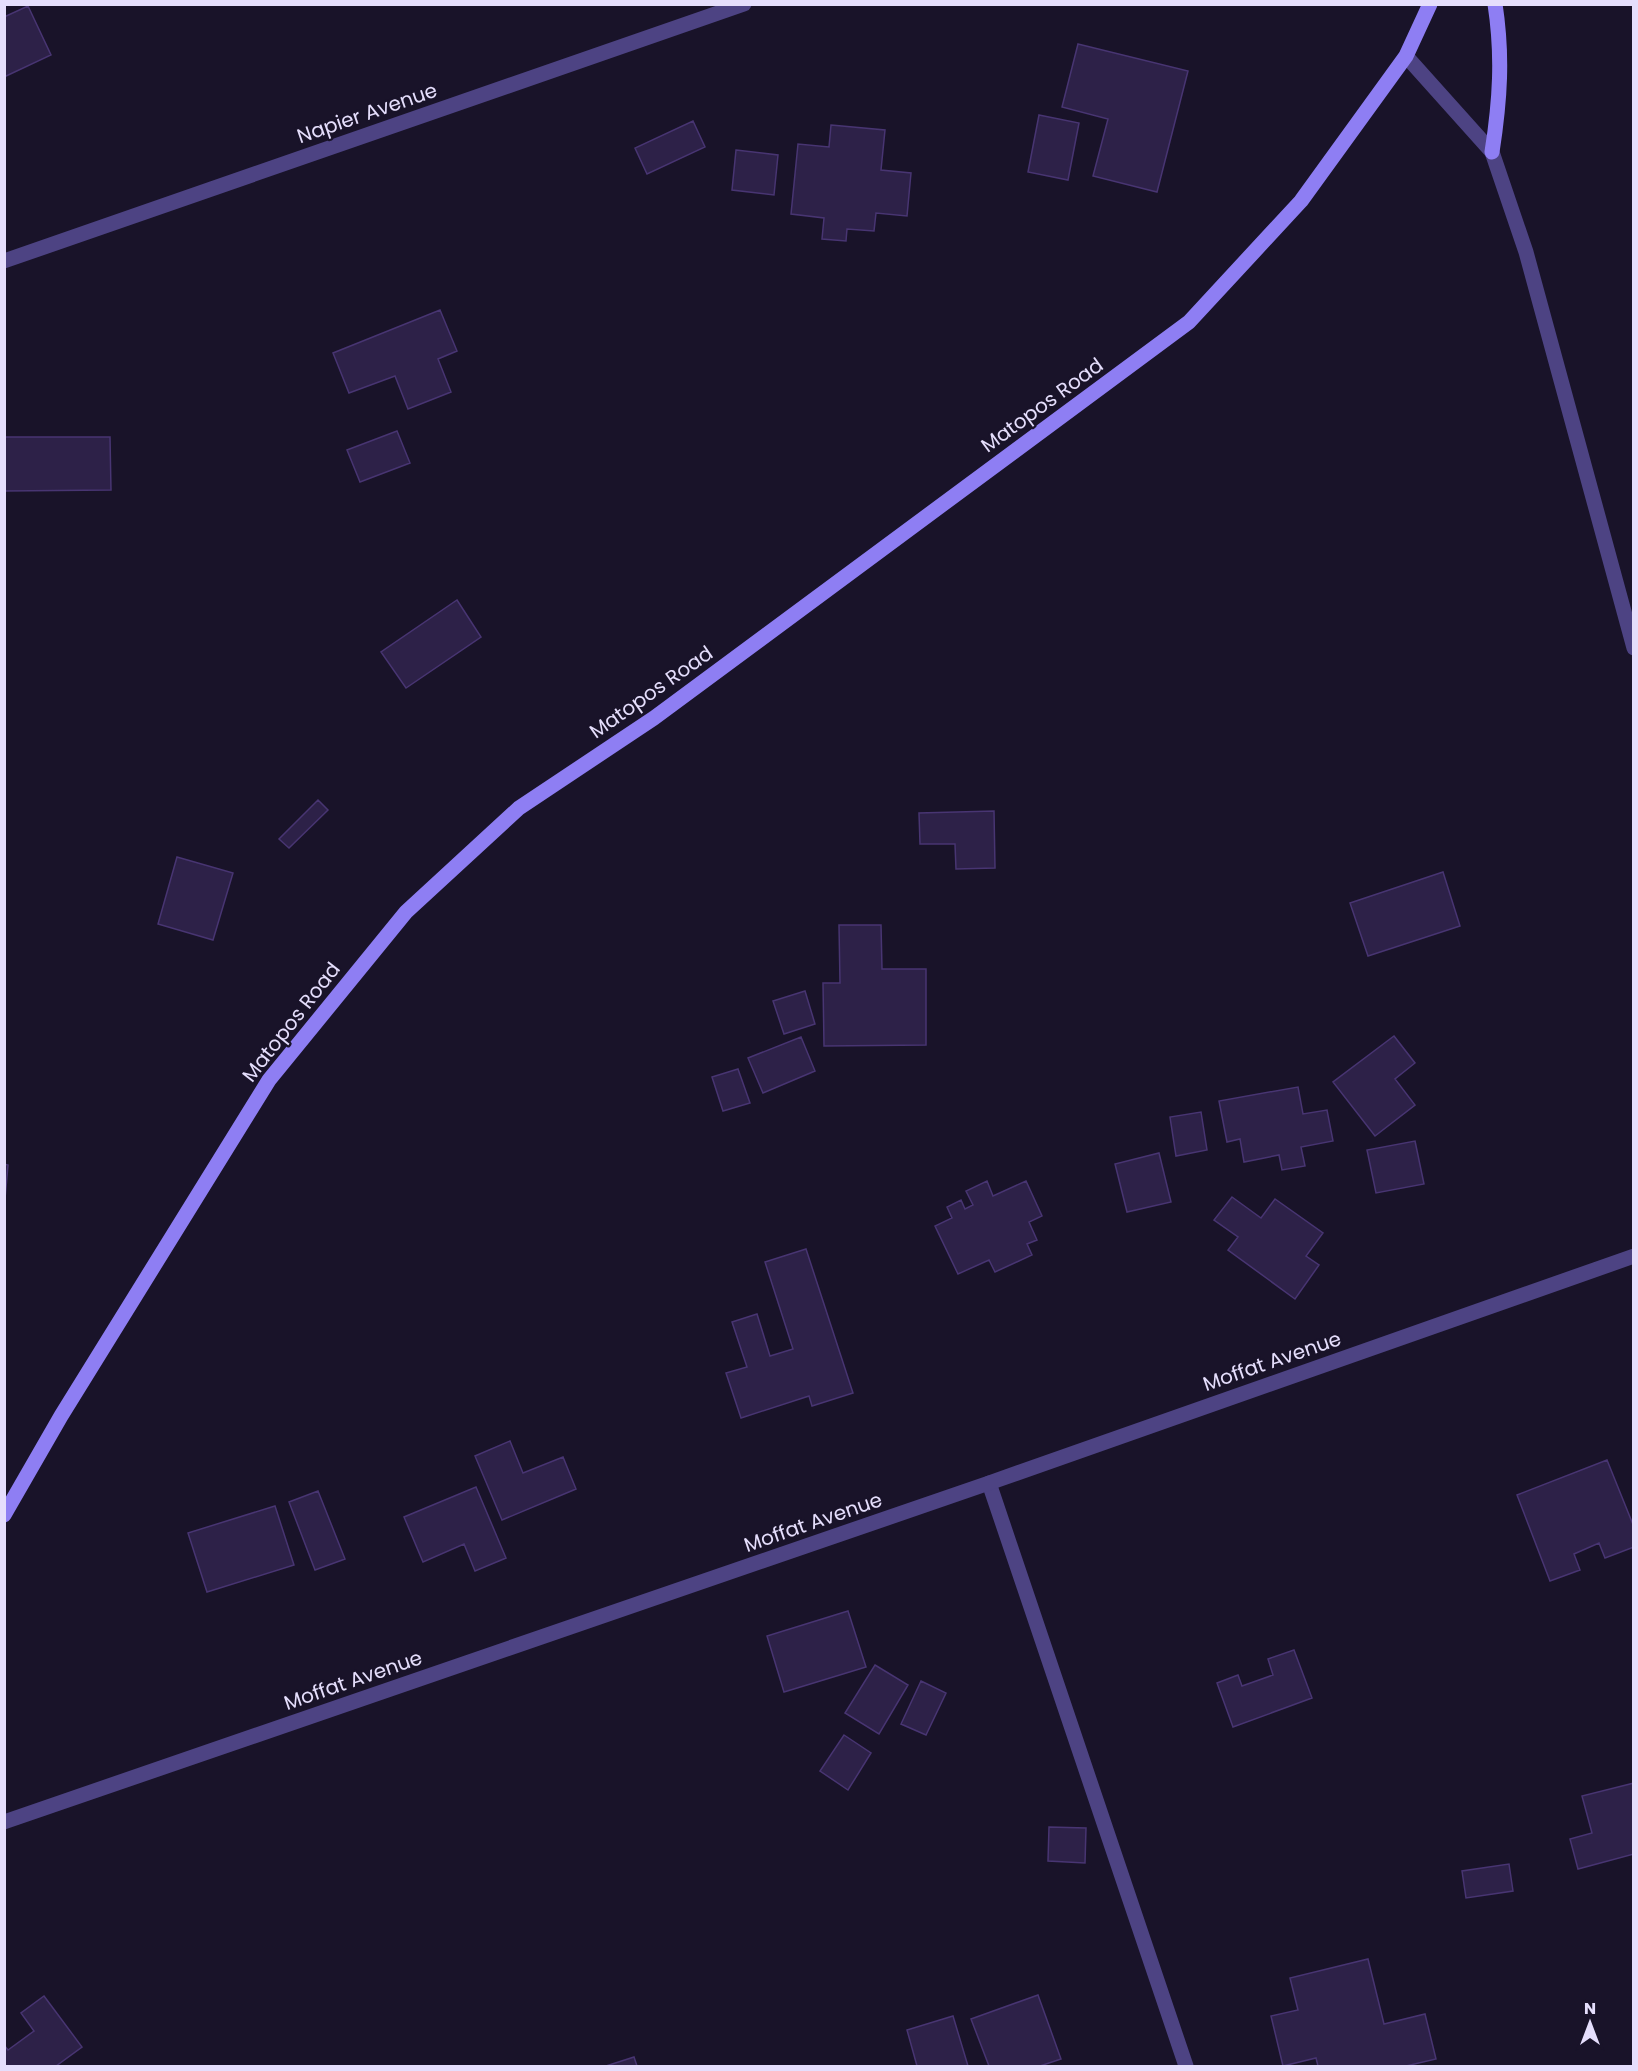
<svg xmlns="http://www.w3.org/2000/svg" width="1638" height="2071" font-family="Poppins,sans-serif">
  <rect width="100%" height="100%" fill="#191329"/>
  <path fill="#2d2148" stroke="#483572" stroke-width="1.5" d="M28 6 51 55 4 77V17Z
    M1078 44 1188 71 1157 192 1093 176 1108 119 1062 107Z
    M1039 115 1079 123 1068 180 1028 172Z
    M693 121 705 147 647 174 635 148Z
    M831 125 885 130 881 170 911 173 907 216 876 213 874 231 847 229 846 241 822 239 824 218 791 214 798 144 829 147Z
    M736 150 778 155 774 195 732 190Z
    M440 310 457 351 438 359 451 392 408 409 395 376 349 393 333 353Z
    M397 431 410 463 360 482 347 450Z
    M4 437H110L111 490 4 491Z
    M457 600 481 637 406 688 381 652Z
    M318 800 328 810 289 848 279 839Z
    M994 811 995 868 956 869 955 844H920L919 813Z
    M177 857 233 873 213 940 158 924Z
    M1443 872 1460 926 1368 956 1350 903Z
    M839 925H881L882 969H926V1045L824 1046 823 983H840Z
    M805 991 815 1024 784 1034 773 1001Z
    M1394 1036 1415 1063 1395 1079 1415 1105 1375 1136 1333 1082Z
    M801 1037 815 1071 763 1093 748 1058Z
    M738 1069 750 1103 723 1111 712 1077Z
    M1298 1087 1303 1114 1327 1110 1333 1141 1301 1147 1305 1166 1282 1170 1279 1155 1244 1162 1240 1139 1227 1142 1219 1101Z
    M1201 1112 1207 1150 1176 1156 1170 1117Z
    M1415 1141 1424 1184 1376 1193 1367 1150Z
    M1159 1153 1171 1202 1127 1212 1115 1164Z
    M4 1164 8 1165 4 1210Z
    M987 1181 993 1196 1026 1181 1042 1216 1029 1222 1037 1240 1027 1244 1032 1255 995 1272 989 1260 958 1274 935 1226 952 1218 947 1207 961 1200 965 1209 973 1205 966 1191Z
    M1232 1197 1261 1218 1275 1199 1323 1233 1306 1256 1319 1265 1295 1299 1228 1250 1238 1237 1214 1220Z
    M806 1249 853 1393 812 1406 809 1396 741 1418 726 1373 747 1367 732 1322 757 1314 770 1356 793 1349 765 1262Z
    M510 1441 523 1473 563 1457 576 1489 502 1520 475 1456Z
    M1607 1460 1634 1527V1547L1605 1558 1599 1543 1574 1554 1580 1570 1550 1581 1517 1495Z
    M476 1487 506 1558 475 1571 464 1544 423 1562 404 1517Z
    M318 1491 345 1559 315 1570 289 1502Z
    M275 1506 294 1565 207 1592 188 1533Z
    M848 1611 866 1667 784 1692 767 1636Z
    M1294 1650 1312 1698 1233 1727 1217 1683 1238 1675 1242 1686 1273 1675 1268 1659Z
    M875 1665 908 1685 879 1734 845 1713Z
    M921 1681 946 1693 926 1735 901 1724Z
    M844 1735 871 1753 848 1790 820 1771Z
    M1634 1783V1854L1578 1869 1570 1839 1592 1833 1582 1796Z
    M1049 1827 1086 1828 1085 1863 1048 1861Z
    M1509 1864 1513 1891 1466 1898 1462 1871Z
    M1368 1959 1384 2024 1425 2014 1436 2059 1406 2066H1318L1316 2058 1283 2066 1271 2016 1298 2010 1290 1978Z
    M1038 1995 1061 2059 1040 2066H989L971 2019Z
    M44 1996 82 2047 56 2066H4V2045L8 2050 34 2031 21 2013Z
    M953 2016 968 2066H917L907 2030Z
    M634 2057 637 2066H606Z"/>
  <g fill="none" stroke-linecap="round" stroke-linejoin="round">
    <path stroke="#4d4383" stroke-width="15" d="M989 1483 1186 2066"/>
    <path stroke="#4d4383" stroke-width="15" d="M4 261 744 4
      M4 1822 989 1483 1634 1256"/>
    <path stroke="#4d4383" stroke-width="15" d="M1406 56 1492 152 1526 252 1634 648"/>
    <path stroke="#8e7ef3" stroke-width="15" d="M1492 152C1500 101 1503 56 1495 4
      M4 1515 61 1416 269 1080 406 912 519 808 654 718 1189 322 1301 201 1406 56 1430 4"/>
  </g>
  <g text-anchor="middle" stroke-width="4.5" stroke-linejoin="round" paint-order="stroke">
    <g font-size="20" fill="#e5defc" stroke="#191329">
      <text transform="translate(367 113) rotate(-19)" y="7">Napier Avenue</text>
      <text transform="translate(1042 405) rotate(-36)" y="7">Matopos Road</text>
      <text transform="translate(651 692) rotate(-35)" y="7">Matopos Road</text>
      <text transform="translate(291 1022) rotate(-52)" y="7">Matopos Road</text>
      <text transform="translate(1272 1361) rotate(-19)" y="7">Moffat Avenue</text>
      <text transform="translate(813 1522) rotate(-19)" y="7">Moffat Avenue</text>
      <text transform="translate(353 1680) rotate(-19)" y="7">Moffat Avenue</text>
    </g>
  </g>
  <rect width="1638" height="2071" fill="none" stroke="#e5defc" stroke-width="12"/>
  <g transform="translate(1590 2023)" stroke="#191329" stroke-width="4.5" paint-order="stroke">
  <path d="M0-4.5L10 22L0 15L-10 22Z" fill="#e5defc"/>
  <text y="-9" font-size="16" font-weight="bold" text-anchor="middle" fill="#e5defc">N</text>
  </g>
</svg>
